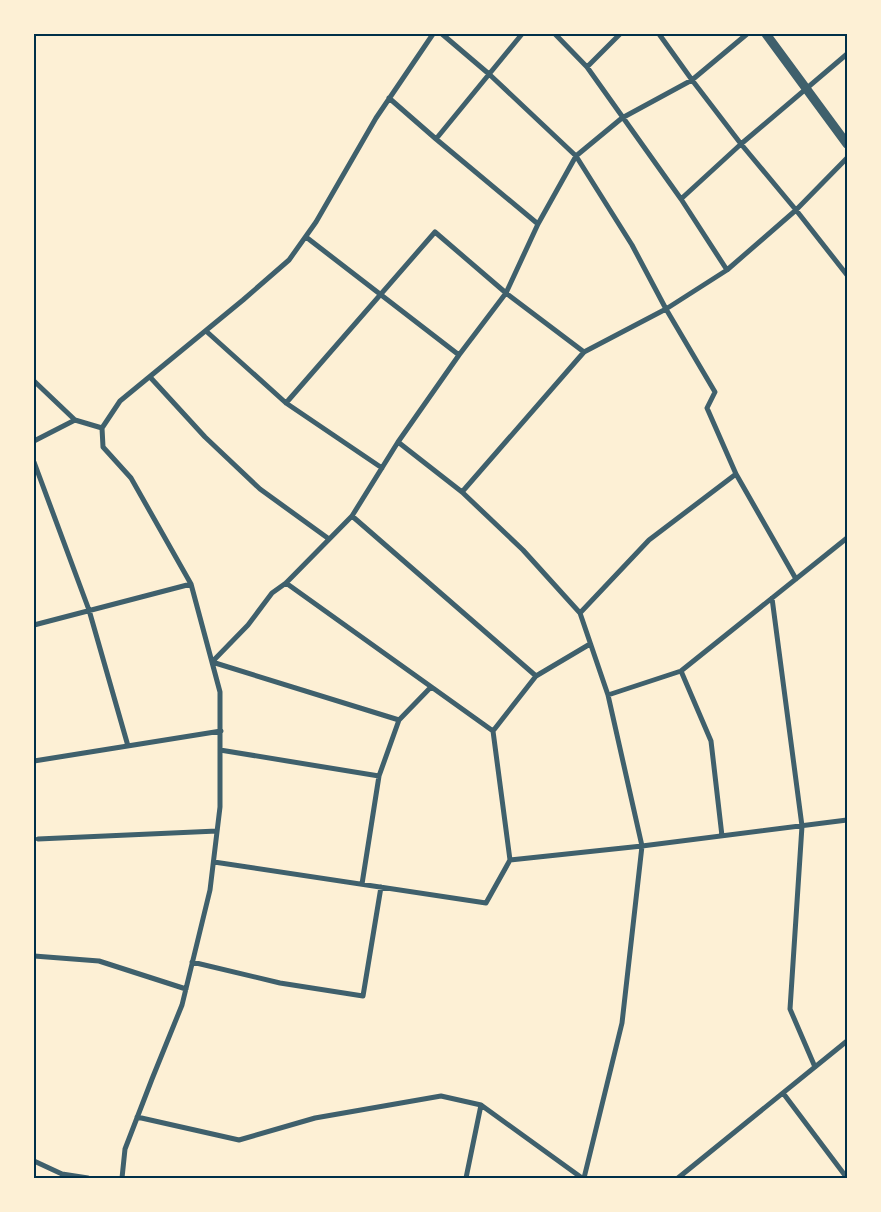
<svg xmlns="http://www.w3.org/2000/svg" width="881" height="1212" font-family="'Playfair Display',serif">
  <rect width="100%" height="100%" fill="#fdf0d5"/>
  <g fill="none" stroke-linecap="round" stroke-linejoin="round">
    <path stroke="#3f606c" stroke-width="5" d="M442 34 489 74 576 156 632 245 666 309 715 392 707 408 736 474 796 579
      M555 34 587 67 681 199 727 270
      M659 34 692 80 741 144 796 210 847 275
      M587 67 620 34
      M389 98 436 139 538 224
      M436 139 522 34
      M681 199 741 144 847 54
      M306 237 459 355
      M206 331 286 403 382 468
      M150 377 205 437 260 489 329 539
      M34 381 75 420 102 428
      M286 403 435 232 506 293 584 352
      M34 441 75 420
      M398 442 462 492 523 550 580 613 608 695 642 846 622 1023 584 1178
      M34 462 89 610 128 746
      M462 492 584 352 666 309 727 270 796 210 847 158
      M352 516 536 676
      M772 598 802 826 790 1009 815 1067
      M580 613 649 540 736 474
      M34 625 191 584
      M681 671 711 741 722 836
      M608 695 681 671 847 538
      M399 720 212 662 248 625 272 593 286 583 352 516 398 442 459 355 506 293 538 224 576 156 622 118 692 80 747 34
      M493 731 536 676 590 644
      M220 750 379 776
      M34 761 221 731
      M38 839 217 831
      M510 860 642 846 847 820
      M214 862 486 903 510 860 493 731 286 583
      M362 884 379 776 399 720 431 687
      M34 956 99 961 186 989
      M192 962 280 983 363 996 381 887
      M783 1093 847 1178
      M137 1117 239 1140 315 1118 441 1096 481 1105 582 1178
      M34 1161 62 1174 88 1178
      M122 1178 125 1149 152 1079 182 1005 210 890 220 807V692L191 584 131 478 103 447 102 428 120 401 243 300 289 260 316 222 376 118 433 34
      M466 1178 481 1105
      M678 1178 847 1041"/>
    <path stroke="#3f606c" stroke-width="9" d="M766 34 847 144"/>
  </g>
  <rect width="881" height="1212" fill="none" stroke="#fdf0d5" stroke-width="70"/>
  <rect x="35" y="35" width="811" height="1142" fill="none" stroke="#003049" stroke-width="2"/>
</svg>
